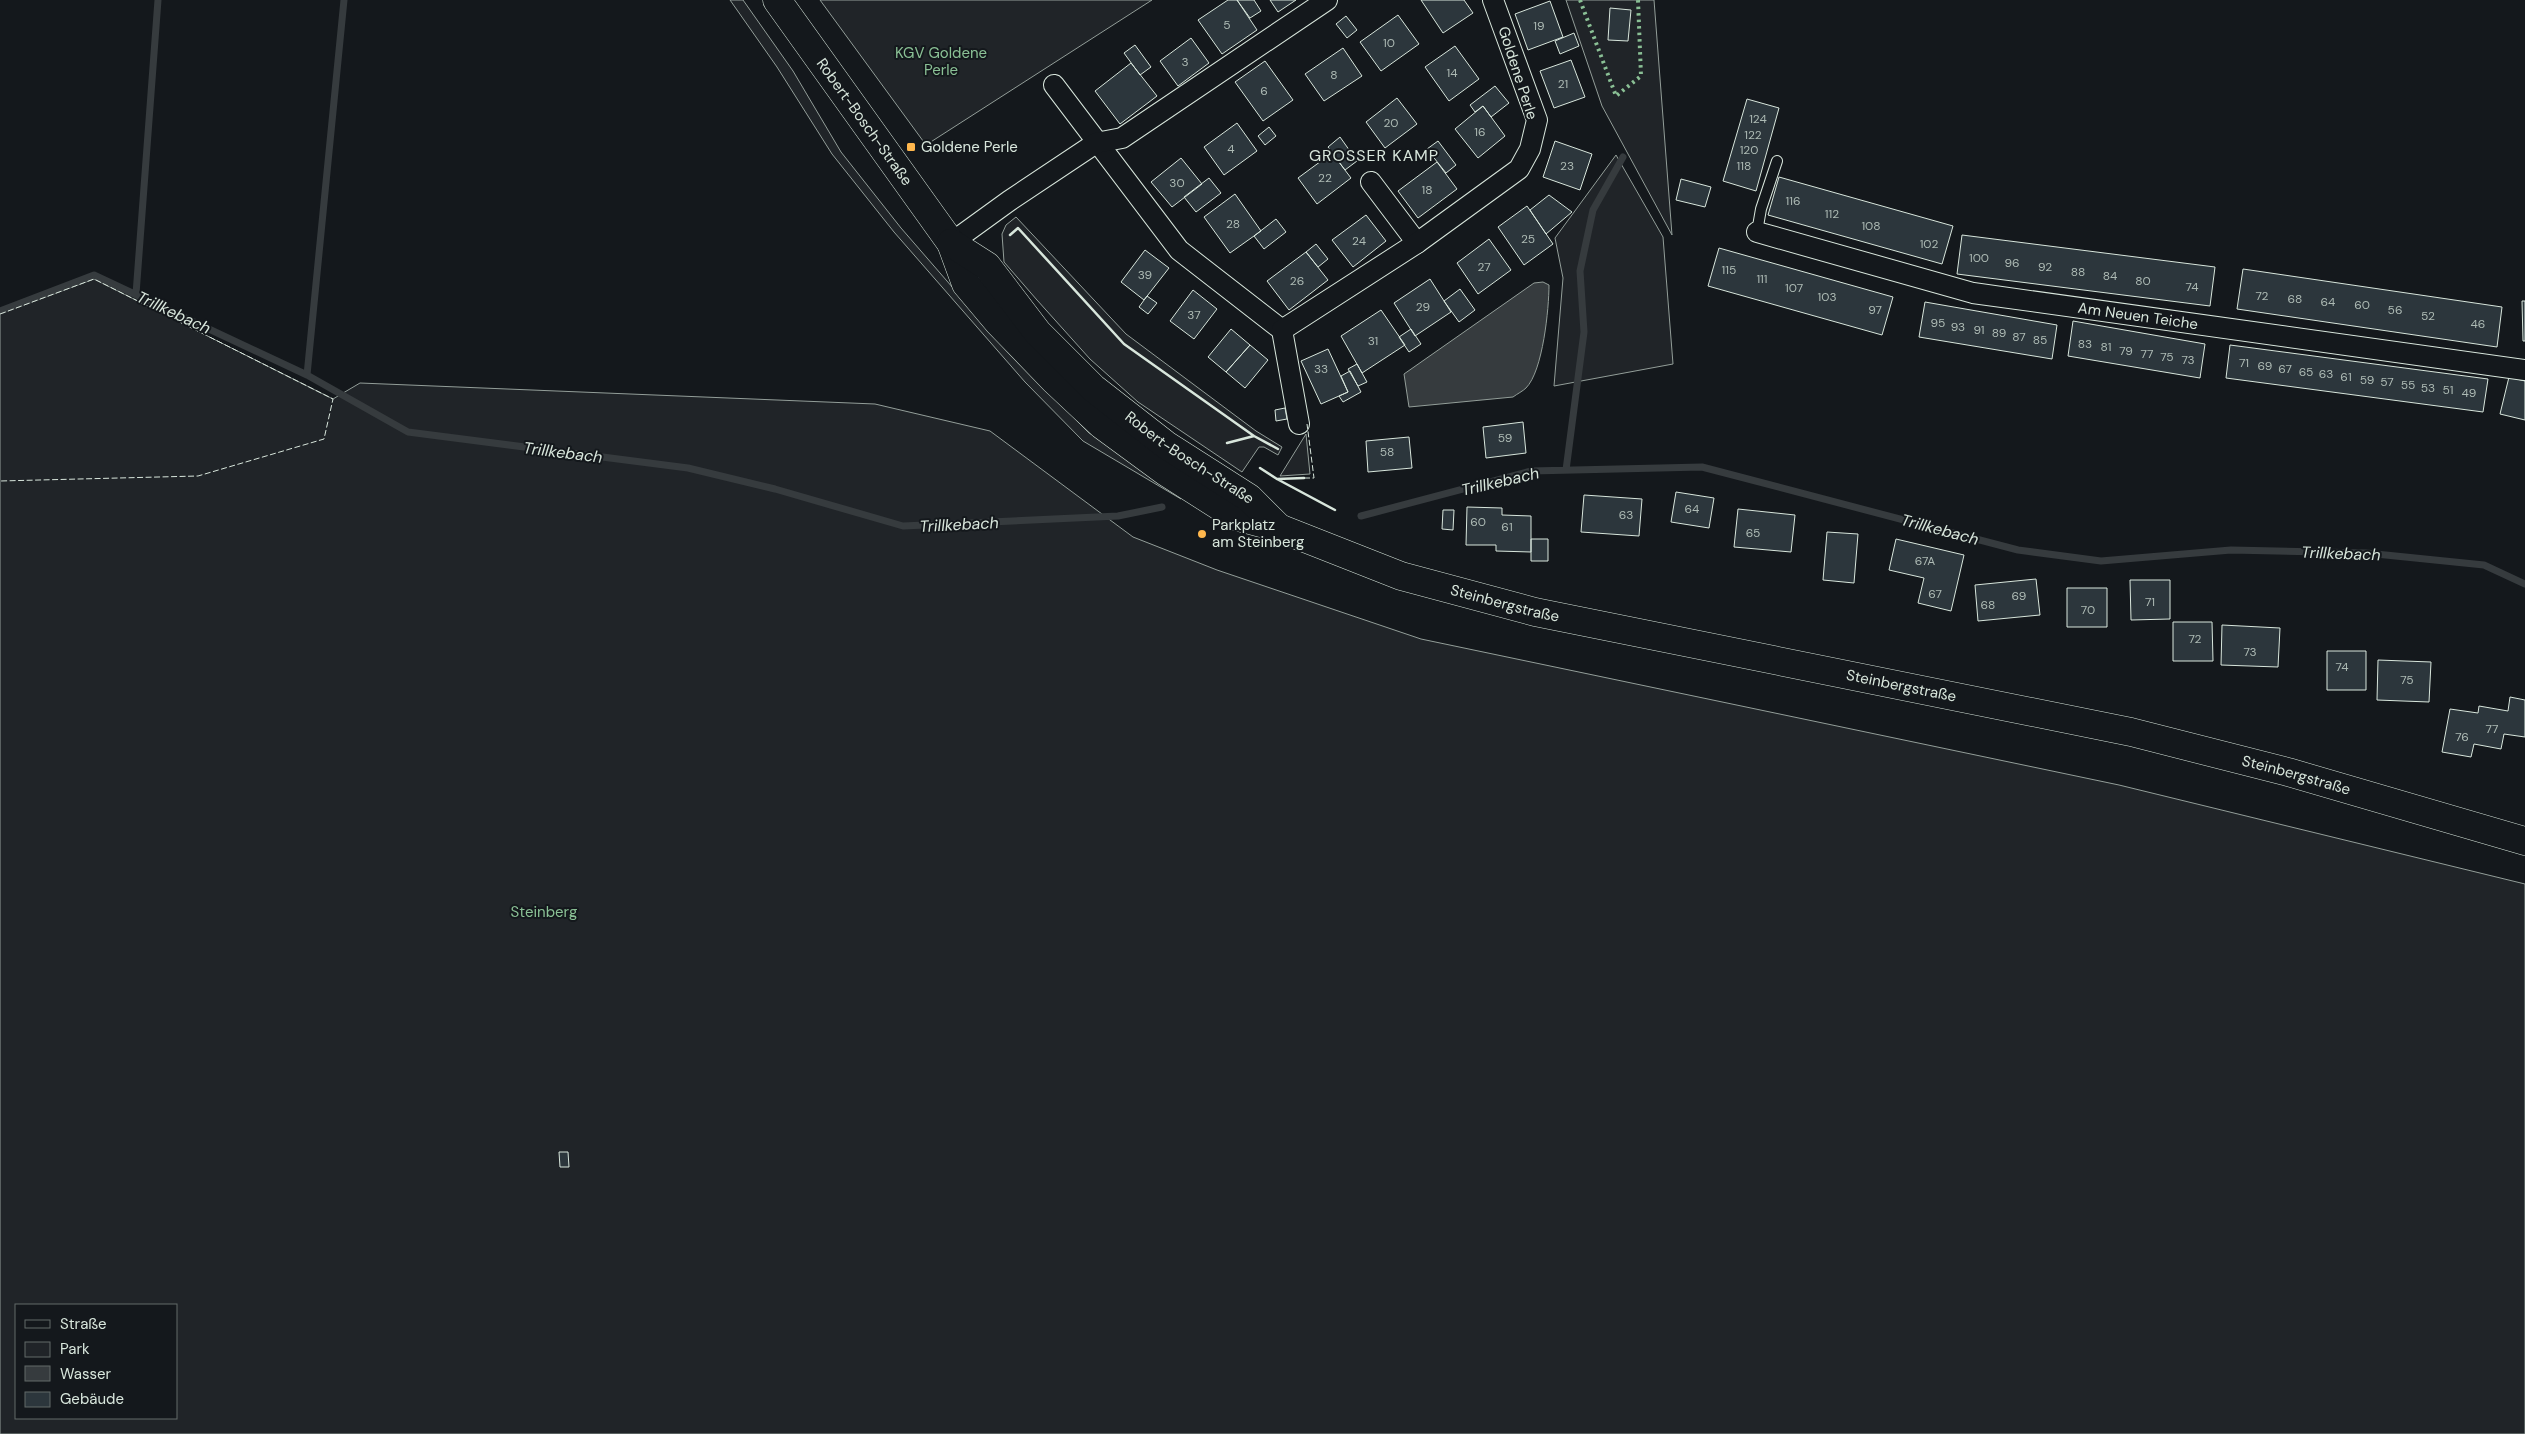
<svg xmlns="http://www.w3.org/2000/svg" width="2525" height="1434" font-family="'DM Sans',sans-serif">
  <rect width="100%" height="100%" fill="#14181c"/>
  <path fill="#202428" stroke="#939e99" fill-rule="evenodd" d="M730 0H743L793 71 841 152 901 228 1012 356 1089 433 1184 494 1181 499 1083 441 1025 382 894 232 832 154 777 67Z
    M820 0H1152L926 145Z
    M1566 0H1654L1672 235 1602 106Z
    M1616 155 1663 237 1673 364 1554 386 1563 278 1555 238Z
    M1016 217 1126 334 1256 431 1282 447 1278 455 1264 447H1259L1242 472 1138 402 1090 359 1037 300 1004 262 1002 234 1006 225Z
    M94 279 333 399 360 383 875 404 990 431 1133 537 1217 570 1421 639 2119 785 2525 884V1434H0V314ZM16 1305H176V1418H16Z
    M1306 434 1310 474 1280 476Z"/>
  <path fill="#363b3e" stroke="#939e99" d="M1543 282 1549 285C1549 308 1543 371 1526 388 1523 391 1517 394 1513 397L1409 407 1404 374 1534 283Z"/>
  <g fill="none" stroke-linecap="round" stroke-linejoin="round">
    <path stroke="#363b3e" stroke-width="7" d="M136 294 158 0
      M0 311 94 275 307 375 408 432 688 468 775 489 903 526 1118 516 1162 507
      M307 375 344 0
      M1566 470 1584 332 1580 271 1593 210 1623 157
      M1361 516 1531 471 1702 467 2018 550 2101 561 2231 550 2366 553 2484 565 2525 584"/>
  </g>
  <path fill="#2c363c" stroke="#d8e6dc" d="M1228 0H1237L1257 30 1222 54 1198 20Z
    M1237 0H1254L1261 11 1250 18Z
    M1270 0H1296L1278 12Z
    M1421 0H1464L1473 13 1443 33Z
    M1550 1 1563 37 1528 50 1515 14Z
    M1610 8 1631 10 1628 41 1608 40Z
    M1398 15 1419 44 1381 71 1360 42Z
    M1346 16 1357 30 1347 38 1336 24Z
    M1574 33 1579 46 1560 54 1555 41Z
    M1191 38 1209 63 1178 86 1160 61Z
    M1135 45 1151 67 1140 75 1124 53Z
    M1455 46 1479 79 1449 101 1425 67Z
    M1343 48 1362 76 1324 101 1305 74Z
    M1571 60 1585 97 1554 108 1540 71Z
    M1265 61 1293 100 1263 121 1235 82Z
    M1131 63 1157 96 1120 124 1095 91Z
    M1495 86 1509 103 1491 117 1483 106 1475 112 1470 105Z
    M1397 98 1417 124 1385 148 1366 122Z
    M1747 99 1779 108 1756 191 1723 181Z
    M1483 106 1505 136 1478 158 1455 129Z
    M1237 123 1257 151 1224 175 1204 147Z
    M1269 127 1276 136 1265 145 1258 136Z
    M1340 137 1357 161 1345 170 1328 147Z
    M1438 141 1456 165 1446 173 1427 149Z
    M1555 141 1592 154 1580 190 1543 177Z
    M1332 153 1351 178 1317 204 1298 178Z
    M1181 158 1202 184 1172 207 1151 182Z
    M1437 162 1457 189 1418 218 1398 191Z
    M1779 177 1953 226 1942 264 1768 215Z
    M1209 178 1221 193 1196 212 1184 197Z
    M1681 179 1711 187 1705 207 1676 200Z
    M1235 194 1261 231 1230 253 1204 217Z
    M1549 195 1572 212 1546 234 1530 210Z
    M1527 206 1553 244 1524 265 1498 227Z
    M1366 215 1386 241 1353 267 1332 240Z
    M1276 219 1286 232 1264 249 1254 236Z
    M1962 235 2215 267 2210 306 1957 274Z
    M1489 239 1511 270 1478 294 1457 263Z
    M1316 244 1328 259 1318 267 1306 252Z
    M1719 248 1893 297 1882 335 1708 286Z
    M1145 250 1169 268 1144 300 1121 282Z
    M1306 252 1328 280 1289 310 1267 281Z
    M2243 269 2502 307 2497 347 2237 309Z
    M1430 279 1451 312 1415 336 1394 303Z
    M1460 289 1475 310 1459 322 1444 301Z
    M1193 290 1217 309 1194 339 1170 321Z
    M1147 296 1157 303 1148 314 1139 307Z
    M2522 301H2525V341H2523Z
    M1925 302 2057 325 2052 359 1919 337Z
    M1381 310 1405 345 1362 373 1341 336Z
    M2073 321 2205 344 2200 378 2068 356Z
    M1231 329 1250 345 1226 372 1208 357Z
    M1411 329 1421 344 1409 352 1399 337Z
    M1250 345 1268 360 1245 388 1226 372Z
    M2230 345 2488 379 2483 412 2226 378Z
    M1328 349 1348 392 1321 404 1301 361Z
    M1357 364 1367 382 1358 386 1348 369Z
    M1350 371 1361 392 1343 402 1339 396 1348 392 1341 376Z
    M2509 377 2525 381V420L2500 414Z
    M1285 408 1287 419 1276 421 1275 410Z
    M1523 422 1526 453 1486 458 1483 427Z
    M1409 437 1412 468 1368 472 1366 441Z
    M1676 492 1714 498 1709 528 1671 522Z
    M1584 495 1642 499 1639 536 1581 532Z
    M1467 507 1502 508V515L1531 516V552L1496 551V545H1466Z
    M1738 509 1795 515 1791 552 1734 547Z
    M1443 510H1454L1453 530 1442 529Z
    M1827 532 1858 534 1854 583 1823 580Z
    M1531 539H1548V561H1531Z
    M1896 539 1964 555 1951 611 1918 603 1924 578 1889 570Z
    M2036 579 2040 615 1978 621 1975 585Z
    M2130 580H2170V619L2131 620Z
    M2067 588H2107V627H2067Z
    M2173 622H2212L2213 661H2173Z
    M2222 625 2280 628 2278 667 2221 665Z
    M2327 651H2366V690H2327Z
    M2378 660 2431 662 2429 702 2377 700Z
    M2510 697 2525 700V737L2504 734 2501 749 2474 744 2471 757 2442 752 2450 709 2478 713 2479 706 2508 711Z
    M559 1152H568L569 1167H560Z"/>
  <g fill="none" stroke-linecap="round" stroke-linejoin="round">
    <g stroke="#d8e6dc" stroke-width="12">
      <path id="lane" d="M1757 232 1761 209 1777 161"/>
    </g>
    <g stroke="#d8e6dc" stroke-width="22">
      <g id="street">
        <path d="M1054 85 1179 250 1282 330"/>
        <path d="M1371 182 1417 243"/>
        <path id="s1" d="M1757 232 1973 293 2525 370"/>
        <path d="M951 243 1009 201 1096 143 1122 138 1327 0"/>
        <path d="M1299 424 1282 330 1417 243 1519 169 1530 149 1537 120 1493 0"/>
      </g>
    </g>
    <g stroke="#d8e6dc" stroke-width="29">
      <g id="secondary">
        <path id="s2" d="M777 0 951 243 966 284 998 322 1054 380 1102 425 1166 472 1235 516 1279 528 1401 576 1535 612 2131 732 2288 772 2525 841"/>
        <path id="s3" d="M951 243 987 266 1038 333 1093 388 1166 445 1249 498 1278 527"/>
      </g>
    </g>
    <use href="#lane" stroke="#14181c" stroke-width="10"/>
    <use href="#street" stroke="#14181c" stroke-width="20"/>
    <use href="#secondary" stroke="#14181c" stroke-width="28"/>
    <path stroke="#8ac095" stroke-width="4" stroke-dasharray="2.5 4" stroke-linecap="butt" d="M1580 0 1616 96 1641 76 1638 0"/>
    <path stroke="#d8e6dc" stroke-width="1" stroke-dasharray="6 2.5" stroke-linecap="butt" d="M0 314 94 279 333 399 324 439 198 476 0 481
      M1304 478H1314L1307 424"/>
    <path stroke="#d8e6dc" stroke-width="2.5" d="M1010 235 1018 228 1124 344 1254 436
      M1227 443 1254 436 1278 449
      M1260 468 1277 479 1304 478
      M1277 479 1335 510"/>
  </g>
  <g fill="#ffb74d" stroke="#14181c" stroke-width="2">
    <rect x="906" y="142" width="10" height="10" rx="2.5"/>
    <circle cx="1202" cy="534" r="5"/>
  </g>
  <g text-anchor="middle" stroke-width="4" stroke-linejoin="round" paint-order="stroke">
    <g font-size="12" fill="#adbab4">
      <text x="1227" y="29">5</text>
      <text x="1539" y="30">19</text>
      <text x="1389" y="47">10</text>
      <text x="1185" y="66">3</text>
      <text x="1452" y="77">14</text>
      <text x="1334" y="79">8</text>
      <text x="1563" y="88">21</text>
      <text x="1264" y="95">6</text>
      <text x="1758" y="123">124</text>
      <text x="1391" y="127">20</text>
      <text x="1480" y="136">16</text>
      <text x="1753" y="139">122</text>
      <text x="1231" y="153">4</text>
      <text x="1749" y="154">120</text>
      <text x="1567" y="170">23</text>
      <text x="1744" y="170">118</text>
      <text x="1325" y="182">22</text>
      <text x="1177" y="187">30</text>
      <text x="1427" y="194">18</text>
      <text x="1793" y="205">116</text>
      <text x="1832" y="218">112</text>
      <text x="1233" y="228">28</text>
      <text x="1871" y="230">108</text>
      <text x="1528" y="243">25</text>
      <text x="1359" y="245">24</text>
      <text x="1929" y="248">102</text>
      <text x="1979" y="262">100</text>
      <text x="2012" y="267">96</text>
      <text x="1484" y="271">27</text>
      <text x="2045" y="271">92</text>
      <text x="1729" y="274">115</text>
      <text x="2078" y="276">88</text>
      <text x="1145" y="279">39</text>
      <text x="2110" y="280">84</text>
      <text x="1762" y="283">111</text>
      <text x="1297" y="285">26</text>
      <text x="2143" y="285">80</text>
      <text x="2192" y="291">74</text>
      <text x="1794" y="292">107</text>
      <text x="2262" y="300">72</text>
      <text x="1827" y="301">103</text>
      <text x="2295" y="303">68</text>
      <text x="2328" y="306">64</text>
      <text x="2362" y="309">60</text>
      <text x="1423" y="311">29</text>
      <text x="1875" y="314">97</text>
      <text x="2395" y="314">56</text>
      <text x="1194" y="319">37</text>
      <text x="2428" y="320">52</text>
      <text x="1938" y="327">95</text>
      <text x="2478" y="328">46</text>
      <text x="1958" y="331">93</text>
      <text x="1979" y="334">91</text>
      <text x="1999" y="337">89</text>
      <text x="2019" y="341">87</text>
      <text x="2040" y="344">85</text>
      <text x="1373" y="345">31</text>
      <text x="2085" y="348">83</text>
      <text x="2106" y="351">81</text>
      <text x="2126" y="355">79</text>
      <text x="2147" y="358">77</text>
      <text x="2167" y="361">75</text>
      <text x="2188" y="364">73</text>
      <text x="2244" y="367">71</text>
      <text x="2265" y="370">69</text>
      <text x="1321" y="373">33</text>
      <text x="2285" y="373">67</text>
      <text x="2306" y="376">65</text>
      <text x="2326" y="378">63</text>
      <text x="2346" y="381">61</text>
      <text x="2367" y="384">59</text>
      <text x="2387" y="386">57</text>
      <text x="2408" y="389">55</text>
      <text x="2428" y="392">53</text>
      <text x="2448" y="394">51</text>
      <text x="2469" y="397">49</text>
      <text x="1505" y="442">59</text>
      <text x="1387" y="456">58</text>
      <text x="1692" y="513">64</text>
      <text x="1626" y="519">63</text>
      <text x="1478" y="526">60</text>
      <text x="1507" y="531">61</text>
      <text x="1753" y="537">65</text>
      <text x="1925" y="565">67A</text>
      <text x="1935" y="598">67</text>
      <text x="2019" y="600">69</text>
      <text x="2150" y="606">71</text>
      <text x="1988" y="609">68</text>
      <text x="2088" y="614">70</text>
      <text x="2195" y="643">72</text>
      <text x="2250" y="656">73</text>
      <text x="2342" y="671">74</text>
      <text x="2407" y="684">75</text>
      <text x="2492" y="733">77</text>
      <text x="2462" y="741">76</text>
    </g>
    <g font-size="15" fill="#8ac095" stroke="#14181c">
      <text x="941" y="58">KGV Goldene<tspan x="941" dy="17">Perle</tspan></text>
      <text x="544" y="917">Steinberg</text>
    </g>
    <g font-size="15" fill="#d8e6dc" stroke="#14181c">
      <text transform="translate(1518 73) rotate(72)" y="5">Goldene Perle</text>
      <text dy="5" stroke="none"><textPath href="#s2" startOffset="150">Robert-Bosch-Straße</textPath></text>
      <text dy="5" stroke="none"><textPath href="#s1" startOffset="391">Am Neuen Teiche</textPath></text>
      <text dy="5" stroke="none"><textPath href="#s3" startOffset="324">Robert-Bosch-Straße</textPath></text>
      <text dy="5" stroke="none"><textPath href="#s2" startOffset="984">Steinbergstraße</textPath></text>
      <text dy="5" stroke="none"><textPath href="#s2" startOffset="1389">Steinbergstraße</textPath></text>
      <text dy="5" stroke="none"><textPath href="#s2" startOffset="1794">Steinbergstraße</textPath></text>
    </g>
    <g font-size="15" fill="#d8e6dc" stroke="#14181c" text-anchor="start">
      <text x="921" y="152">Goldene Perle</text>
      <text x="1212" y="530">Parkplatz<tspan x="1212" dy="17">am Steinberg</tspan></text>
    </g>
    <g font-size="16" letter-spacing="1" fill="#d8e6dc" stroke="#14181c">
      <text x="1374" y="161">GROSSER KAMP</text>
    </g>
    <g font-size="16" font-style="italic" fill="#d8e6dc" stroke="#14181c">
      <text transform="translate(174 312) rotate(25)" y="6">Trillkebach</text>
      <text transform="translate(563 452) rotate(7)" y="6">Trillkebach</text>
      <text transform="translate(1500 481) rotate(-13)" y="6">Trillkebach</text>
      <text transform="translate(959 524) rotate(-3)" y="6">Trillkebach</text>
      <text transform="translate(1940 529) rotate(15)" y="6">Trillkebach</text>
      <text transform="translate(2341 553) rotate(2)" y="6">Trillkebach</text>
    </g>
  </g>
  <rect x="15" y="1304" width="162" height="115" fill="#14181c" stroke="#626a69"/>
  <rect x="25" y="1320" width="25" height="8" fill="#14181c" stroke="#626a69"/>
  <text x="60" y="1329" font-size="15" fill="#d8e6dc">Straße</text>
  <rect x="25" y="1342" width="25" height="15" fill="#202428" stroke="#626a69"/>
  <text x="60" y="1354" font-size="15" fill="#d8e6dc">Park</text>
  <rect x="25" y="1366" width="25" height="15" fill="#363b3e" stroke="#626a69"/>
  <text x="60" y="1379" font-size="15" fill="#d8e6dc">Wasser</text>
  <rect x="25" y="1392" width="25" height="15" fill="#2c363c" stroke="#626a69"/>
  <text x="60" y="1404" font-size="15" fill="#d8e6dc">Gebäude</text>
</svg>
